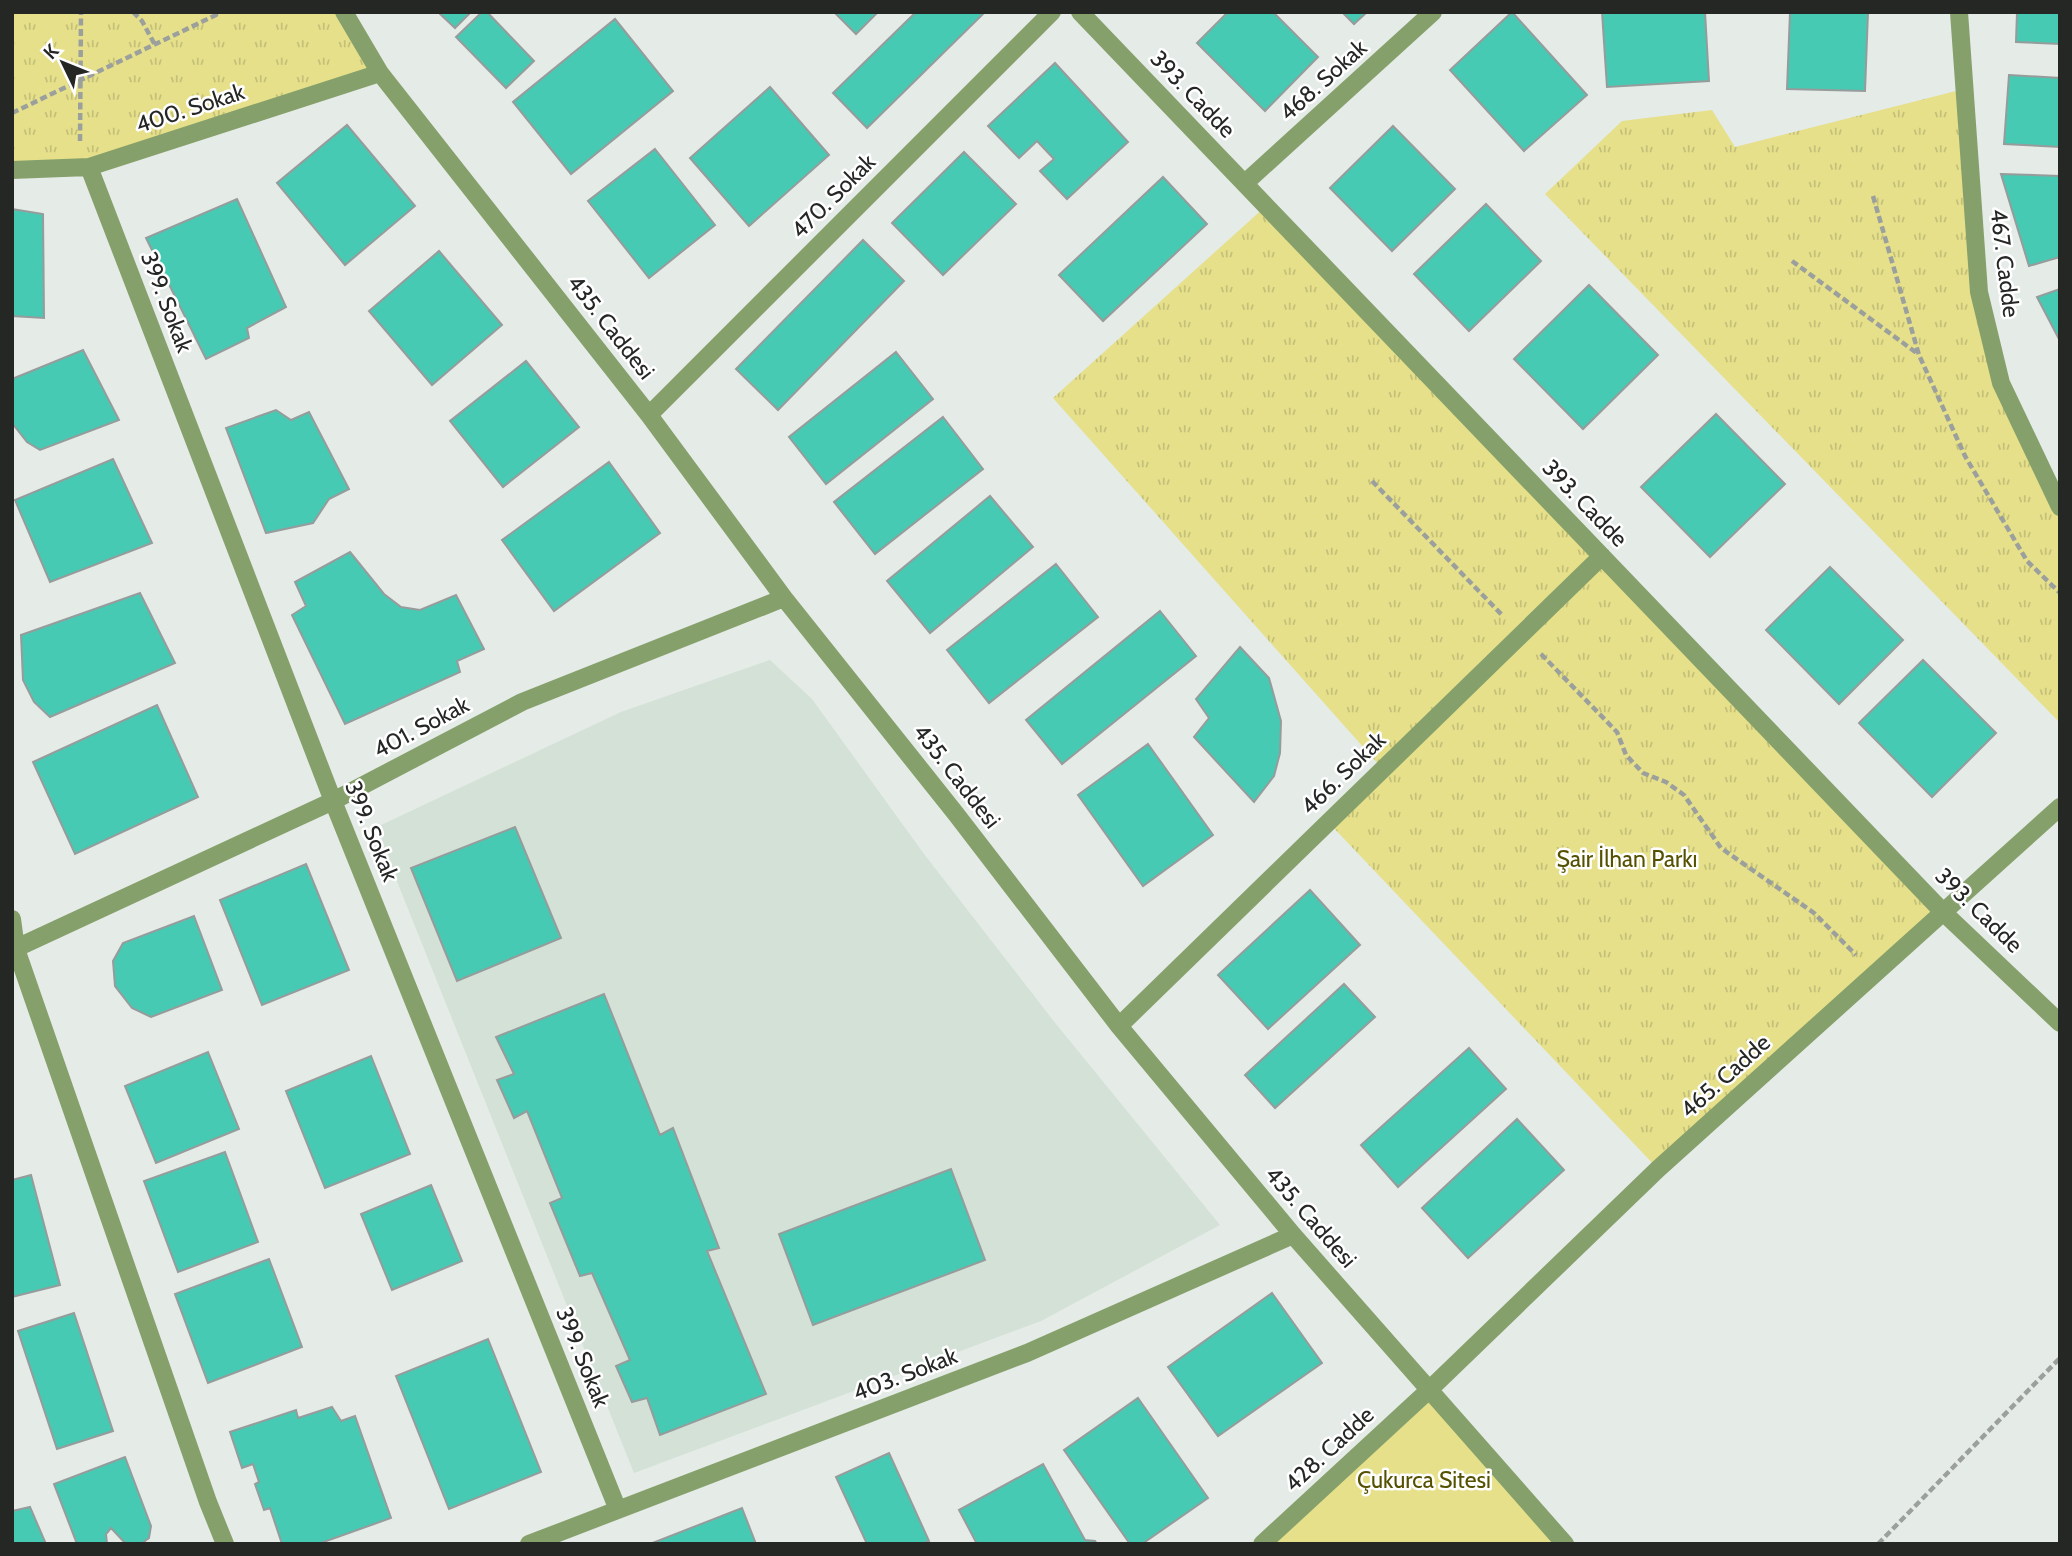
<svg xmlns="http://www.w3.org/2000/svg" width="2072" height="1556" font-family="Cabin,sans-serif">
  <defs>
    <pattern id="grass-tufts" width="24" height="20" patternUnits="userSpaceOnUse" patternTransform="scale(1.75)"><rect width="24" height="20" fill="#e6e08b"/><path d="M3 7l-1-3M5 7V3M7 7l1-3M15 17l-1-3M17 17v-4M19 17l1-3" fill="none" stroke="#c5c078"/></pattern>
  </defs>
  <rect width="100%" height="100%" fill="#e5ebe7"/>
  <path fill="#d4e1d7" d="M770 660 812 699 924 854 1056 1024 1220 1225 1041 1321 634 1473 384 849 379 826 621 712Z"/>
  <path fill="url(#grass-tufts)" d="M12 12H344L380 73 89 167 12 170Z
    M1964 89 1979 292 2001 383 2060 507V723L1545 194 1622 121 1712 110 1735 147Z
    M1266 206 1943 912 1658 1169 1328 822 1380 766 1053 398Z"/>
  <path fill="#e6e08b" d="M1429 1390 1565 1544H1262Z"/>
  <path fill="#47cab3" stroke="#969c9b" stroke-width="2" d="M438 12H471L455 28Z
    M482 12H487L534 61 506 88 456 37Z
    M834 12H878L856 34Z
    M916 12H985L867 128 833 93Z
    M1228 12H1273L1318 57 1265 111 1197 43Z
    M1342 12H1367L1354 24Z
    M1512 12 1587 95 1524 151 1450 70Z
    M1602 12H1705L1709 81 1607 87Z
    M1790 12H1868L1865 91 1787 89Z
    M2017 12H2060V44L2016 42Z
    M615 19 673 91 571 174 513 102Z
    M1055 63 1128 142 1067 199 1040 171 1054 159 1037 141 1019 158 988 126Z
    M2009 75 2060 78V147L2004 144Z
    M770 87 829 155 749 226 690 158Z
    M347 125 415 206 345 265 277 183Z
    M1393 126 1455 189 1392 251 1330 188Z
    M655 149 715 225 649 278 588 201Z
    M964 152 1016 204 943 275 892 223Z
    M2001 174 2060 176V257L2029 266Z
    M1163 177 1207 224 1103 321 1059 275Z
    M237 199 286 307 247 328 249 338 206 359 146 238Z
    M1486 204 1541 261 1469 331 1414 274Z
    M12 209 43 214 44 318 12 316Z
    M863 240 904 281 778 410 736 369Z
    M439 251 502 325 432 385 369 311Z
    M1589 285 1658 355 1583 429 1514 359Z
    M2060 289V341L2037 297Z
    M83 350 119 420 40 450 27 442 12 423V379Z
    M896 352 933 399 826 484 789 437Z
    M526 361 579 427 503 487 450 421Z
    M276 410 291 420 309 412 349 489 329 499 313 523 266 533 226 428Z
    M1716 414 1785 484 1710 557 1641 487Z
    M943 417 983 469 875 554 834 502Z
    M113 459 152 543 50 582 15 500Z
    M609 462 660 533 554 611 502 540Z
    M990 496 1033 547 930 633 887 581Z
    M350 552 384 594 401 607 420 610 456 595 484 649 457 661 460 672 345 724 292 615 306 606 295 582Z
    M1056 564 1098 617 989 703 947 650Z
    M1830 567 1903 640 1839 704 1766 630Z
    M140 593 175 663 50 717 34 702 23 680 21 635Z
    M1160 611 1196 656 1062 764 1026 720Z
    M1240 647 1269 678 1281 721 1280 753 1274 776 1254 802 1194 737 1209 718 1196 699Z
    M1923 660 1996 733 1932 797 1859 723Z
    M157 705 198 797 75 854 33 762Z
    M1148 744 1213 835 1143 886 1078 795Z
    M515 827 561 938 457 981 411 868Z
    M306 864 349 970 262 1005 220 900Z
    M1310 890 1360 945 1268 1029 1218 975Z
    M194 916 222 990 151 1017 132 1008 115 986 113 961 123 943Z
    M1344 984 1375 1017 1275 1108 1245 1075Z
    M604 994 660 1135 673 1128 719 1248 707 1251 766 1394 660 1435 647 1398 632 1402 616 1366 630 1360 592 1273 580 1276 550 1203 562 1198 527 1111 514 1118 497 1080 514 1074 496 1037Z
    M1469 1048 1506 1089 1398 1187 1361 1145Z
    M208 1052 239 1129 156 1163 125 1086Z
    M371 1056 410 1154 325 1188 286 1091Z
    M1517 1119 1564 1170 1468 1258 1422 1208Z
    M225 1152 258 1242 178 1272 144 1181Z
    M951 1169 985 1260 813 1325 779 1234Z
    M31 1175 60 1285 12 1297V1180Z
    M431 1185 462 1261 392 1290 361 1214Z
    M269 1259 302 1347 208 1383 175 1294Z
    M1272 1293 1322 1363 1218 1436 1168 1367Z
    M74 1313 113 1431 57 1449 18 1331Z
    M488 1339 541 1472 449 1509 396 1376Z
    M1138 1398 1208 1498 1142 1544H1130L1064 1450Z
    M332 1407 341 1421 355 1416 391 1518 318 1544H282L270 1508 264 1510 255 1484 259 1482 253 1464 242 1468 230 1432 296 1410 298 1418Z
    M889 1453 929 1541 922 1544H867L836 1477Z
    M125 1457 151 1526 149 1538 141 1544H126L111 1528 106 1534 107 1544H77L54 1484Z
    M1043 1464 1085 1540 1095 1541 1097 1544H977L959 1510Z
    M30 1507 46 1544H12V1511Z
    M742 1508 756 1544H650Z"/>
  <g fill="none" stroke-linecap="round" stroke-linejoin="round">
    <path stroke="#9ba09c" stroke-width="4.5" stroke-dasharray="7 3.5" stroke-linecap="butt" d="M133 12 142 21 155 45
      M12 113 216 15 214 12
      M80 141 81 12
      M1873 196 1919 355 1965 456 2027 561 2060 593
      M1792 261 1918 354
      M1372 481 1503 616
      M1541 654 1617 732 1626 755 1643 773 1666 782 1684 795 1721 848 1814 913 1856 955
      M1878 1544 2060 1358"/>
    <path stroke="#86a06b" stroke-width="18" d="M344 12 380 73 649 415 784 598 956 814 1119 1026 1293 1235 1565 1544
      M1080 12 1943 912 2060 1023
      M1959 12 1979 292 2001 383 2060 507
      M89 167 333 801 618 1510
      M12 170 89 167 380 73
      M1245 183 1433 12
      M649 415 1052 12
      M12 919 16 949 208 1502 225 1544
      M12 950 333 801 522 702 784 598
      M1119 1026 1602 556
      M529 1544 1027 1353 1293 1235
      M1262 1544 1429 1390 1658 1169 2060 807"/>
  </g>
  <g text-anchor="middle" stroke-width="5" stroke-linejoin="round" paint-order="stroke">
    <g font-size="23" fill="#252725" stroke="#fff">
      <text transform="translate(1323 80) rotate(-42)" y="8">468. Sokak</text>
      <text transform="translate(1193 94) rotate(46)" y="8">393. Cadde</text>
      <text transform="translate(190 108) rotate(-18)" y="8">400. Sokak</text>
      <text transform="translate(833 196) rotate(-45)" y="8">470. Sokak</text>
      <text transform="translate(2005 263) rotate(83)" y="8">467. Cadde</text>
      <text transform="translate(167 302) rotate(69)" y="8">399. Sokak</text>
      <text transform="translate(611 327) rotate(52)" y="8">435. Caddesi</text>
      <text transform="translate(1585 503) rotate(46)" y="8">393. Cadde</text>
      <text transform="translate(421 727) rotate(-28)" y="8">401. Sokak</text>
      <text transform="translate(1343 773) rotate(-44)" y="8">466. Sokak</text>
      <text transform="translate(957 776) rotate(52)" y="8">435. Caddesi</text>
      <text transform="translate(372 831) rotate(68)" y="8">399. Sokak</text>
      <text transform="translate(1979 910) rotate(44)" y="8">393. Cadde</text>
      <text transform="translate(1725 1076) rotate(-42)" y="8">465. Cadde</text>
      <text transform="translate(1311 1217) rotate(49)" y="8">435. Caddesi</text>
      <text transform="translate(583 1357) rotate(68)" y="8">399. Sokak</text>
      <text transform="translate(905 1374) rotate(-21)" y="8">403. Sokak</text>
      <text transform="translate(1329 1449) rotate(-43)" y="8">428. Cadde</text>
    </g>
    <g font-size="23" fill="#565001" stroke="#fff">
      <text x="1627" y="867">Şair İlhan Parkı</text>
      <text x="1424" y="1488">Çukurca Sitesi</text>
    </g>
  </g>
  <rect width="2072" height="1556" fill="none" stroke="#252725" stroke-width="28"/>
  <g transform="translate(63 63) rotate(313)" stroke="#ffffff" stroke-width="5" paint-order="stroke">
  <path d="M0-5L12 26L0 18L-12 26Z" fill="#252725"/>
  <text y="-10" font-size="19" font-weight="bold" text-anchor="middle" fill="#252725">K</text>
  </g>
</svg>
